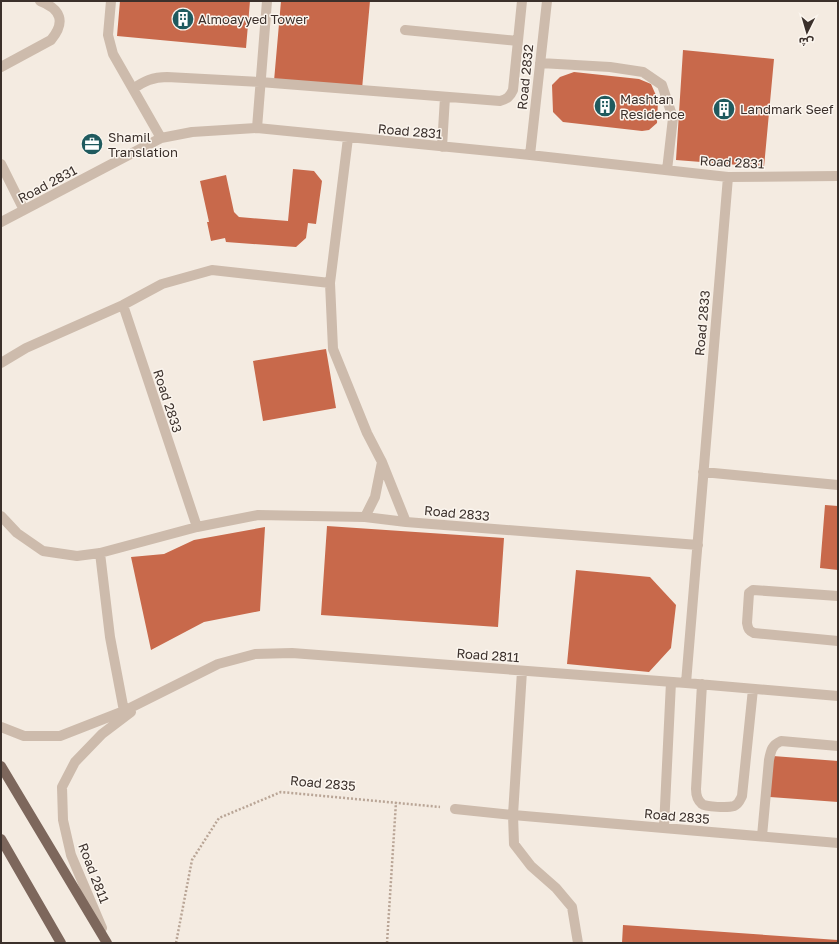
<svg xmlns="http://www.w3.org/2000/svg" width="839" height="944" font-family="'Golos Text','Noto Sans Arabic',sans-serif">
  <rect width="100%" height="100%" fill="#f4ebe1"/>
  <path fill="#c8694b" d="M120 1H250L246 48 117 36Z
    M281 1H370L362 89 274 81Z
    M683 50 774 59 764 167 676 160Z
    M574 72 639 79 651 84 658 100 657 123 649 130 642 131 563 122 553 112 552 85 560 77Z
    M293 169 314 171 322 181 316 224 308 223 306 238 296 247 226 242 225 238 211 241 207 222H209L200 181 226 175 234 212 239 217 288 221Z
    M326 349 336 408 263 421 253 361Z
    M825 505 838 506V570L820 568Z
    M327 526 504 538 498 627 321 615Z
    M265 527 260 611 204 622 151 650 131 557 164 554 194 540Z
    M576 570 650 577 676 605 671 648 649 672 567 664Z
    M773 756 838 761V802L770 797Z
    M623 925 838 940V943H622Z"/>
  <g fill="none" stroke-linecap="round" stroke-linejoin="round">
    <path stroke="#b9a596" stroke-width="2.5" stroke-dasharray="2 2" stroke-linecap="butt" d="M176 943 192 860 219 818 281 792 440 807
      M387 943 396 802"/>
    <path stroke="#cdbbac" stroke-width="10" d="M111 1 108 35 113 54 161 138
      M405 30 518 41
      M540 63 610 67 643 72 662 85 673 118 667 170
      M1 67 51 40C66 22 61 9 40 1
      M133 89C144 81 153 77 167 77L260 82 500 101C507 99 510 97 513 90L522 1
      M257 128 267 1
      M348 138 330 283 333 349 367 433 382 462 406 522
      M442 147 445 97
      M530 155 547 1
      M1 164 24 210
      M1 222 161 138 192 132 257 128 530 155 728 177 838 176
      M123 305 197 527
      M1 363 26 348 123 305 162 284 212 270 330 283
      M703 472 838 485
      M1 516 17 533 43 551 77 556 100 553 197 527 258 515 365 517 406 522 698 545
      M365 517 375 497 382 462
      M100 553 110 637 124 711
      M838 596 753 590 749 593 747 623C748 629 749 631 754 633L838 641
      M522 671 513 815 514 844 531 866 556 888 572 907 578 943
      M686 683 728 177
      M702 684 696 789C696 794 697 800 702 804 706 807 728 808 734 806 739 804 740 800 742 796L753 689
      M1 727 24 736H60L124 711 218 664 255 654 292 653 686 683 838 696
      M455 809 513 815 838 843
      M664 827 671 682
      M762 836 769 760C771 750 772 745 781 741L838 746
      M102 928 71 855 63 820 62 787 75 762 102 734 131 712"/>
    <path stroke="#7d675c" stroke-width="10" d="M1 766 107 943
      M1 839 61 943"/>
  </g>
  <defs>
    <g id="building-disc" transform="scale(1.15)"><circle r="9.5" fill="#1f5a5e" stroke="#fbf5ee"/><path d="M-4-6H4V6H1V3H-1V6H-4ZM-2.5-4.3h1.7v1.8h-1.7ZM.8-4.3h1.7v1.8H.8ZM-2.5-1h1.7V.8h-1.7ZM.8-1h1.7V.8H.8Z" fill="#fff"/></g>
    <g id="office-disc" transform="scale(1.15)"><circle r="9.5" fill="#1f5a5e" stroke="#fbf5ee"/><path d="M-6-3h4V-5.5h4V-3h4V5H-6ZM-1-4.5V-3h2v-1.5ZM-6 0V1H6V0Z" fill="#fff"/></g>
  </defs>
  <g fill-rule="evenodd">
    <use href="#building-disc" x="183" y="19"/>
    <use href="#building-disc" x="605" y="106"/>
    <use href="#building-disc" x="724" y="109"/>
    <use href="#office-disc" x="92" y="144"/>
  </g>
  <g text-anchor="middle" stroke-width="3" stroke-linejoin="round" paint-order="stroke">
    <g font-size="13" fill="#3b302b" stroke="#fbf5ee" text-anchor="start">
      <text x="198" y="24">Almoayyed Tower</text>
      <text x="620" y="104">Mashtan<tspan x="620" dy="15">Residence</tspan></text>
      <text x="740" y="114">Landmark Seef</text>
      <text x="108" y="142">Shamil<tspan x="108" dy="15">Translation</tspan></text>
    </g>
    <g font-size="13" fill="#3b302b" stroke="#fbf5ee">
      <text transform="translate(525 77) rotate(-84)" y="5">Road 2832</text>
      <text transform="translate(410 131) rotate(5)" y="5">Road 2831</text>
      <text transform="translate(732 162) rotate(3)" y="5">Road 2831</text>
      <text transform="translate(47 184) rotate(-28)" y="5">Road 2831</text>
      <text transform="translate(702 323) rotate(-85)" y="5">Road 2833</text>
      <text transform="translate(168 401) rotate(72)" y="5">Road 2833</text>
      <text transform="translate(457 513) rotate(5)" y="5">Road 2833</text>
      <text transform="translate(488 655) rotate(4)" y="5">Road 2811</text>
      <text transform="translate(323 783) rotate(5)" y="5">Road 2835</text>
      <text transform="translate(677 816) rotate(5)" y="5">Road 2835</text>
      <text transform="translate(94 873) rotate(69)" y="5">Road 2811</text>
    </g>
  </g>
  <rect width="839" height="944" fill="none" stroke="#3b302b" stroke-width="4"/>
  <g transform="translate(807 32) rotate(185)" stroke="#fbf5ee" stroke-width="3" paint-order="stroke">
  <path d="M0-3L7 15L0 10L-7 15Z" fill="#3b302b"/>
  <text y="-6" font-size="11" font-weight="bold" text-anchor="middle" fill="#3b302b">ش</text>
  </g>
</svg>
